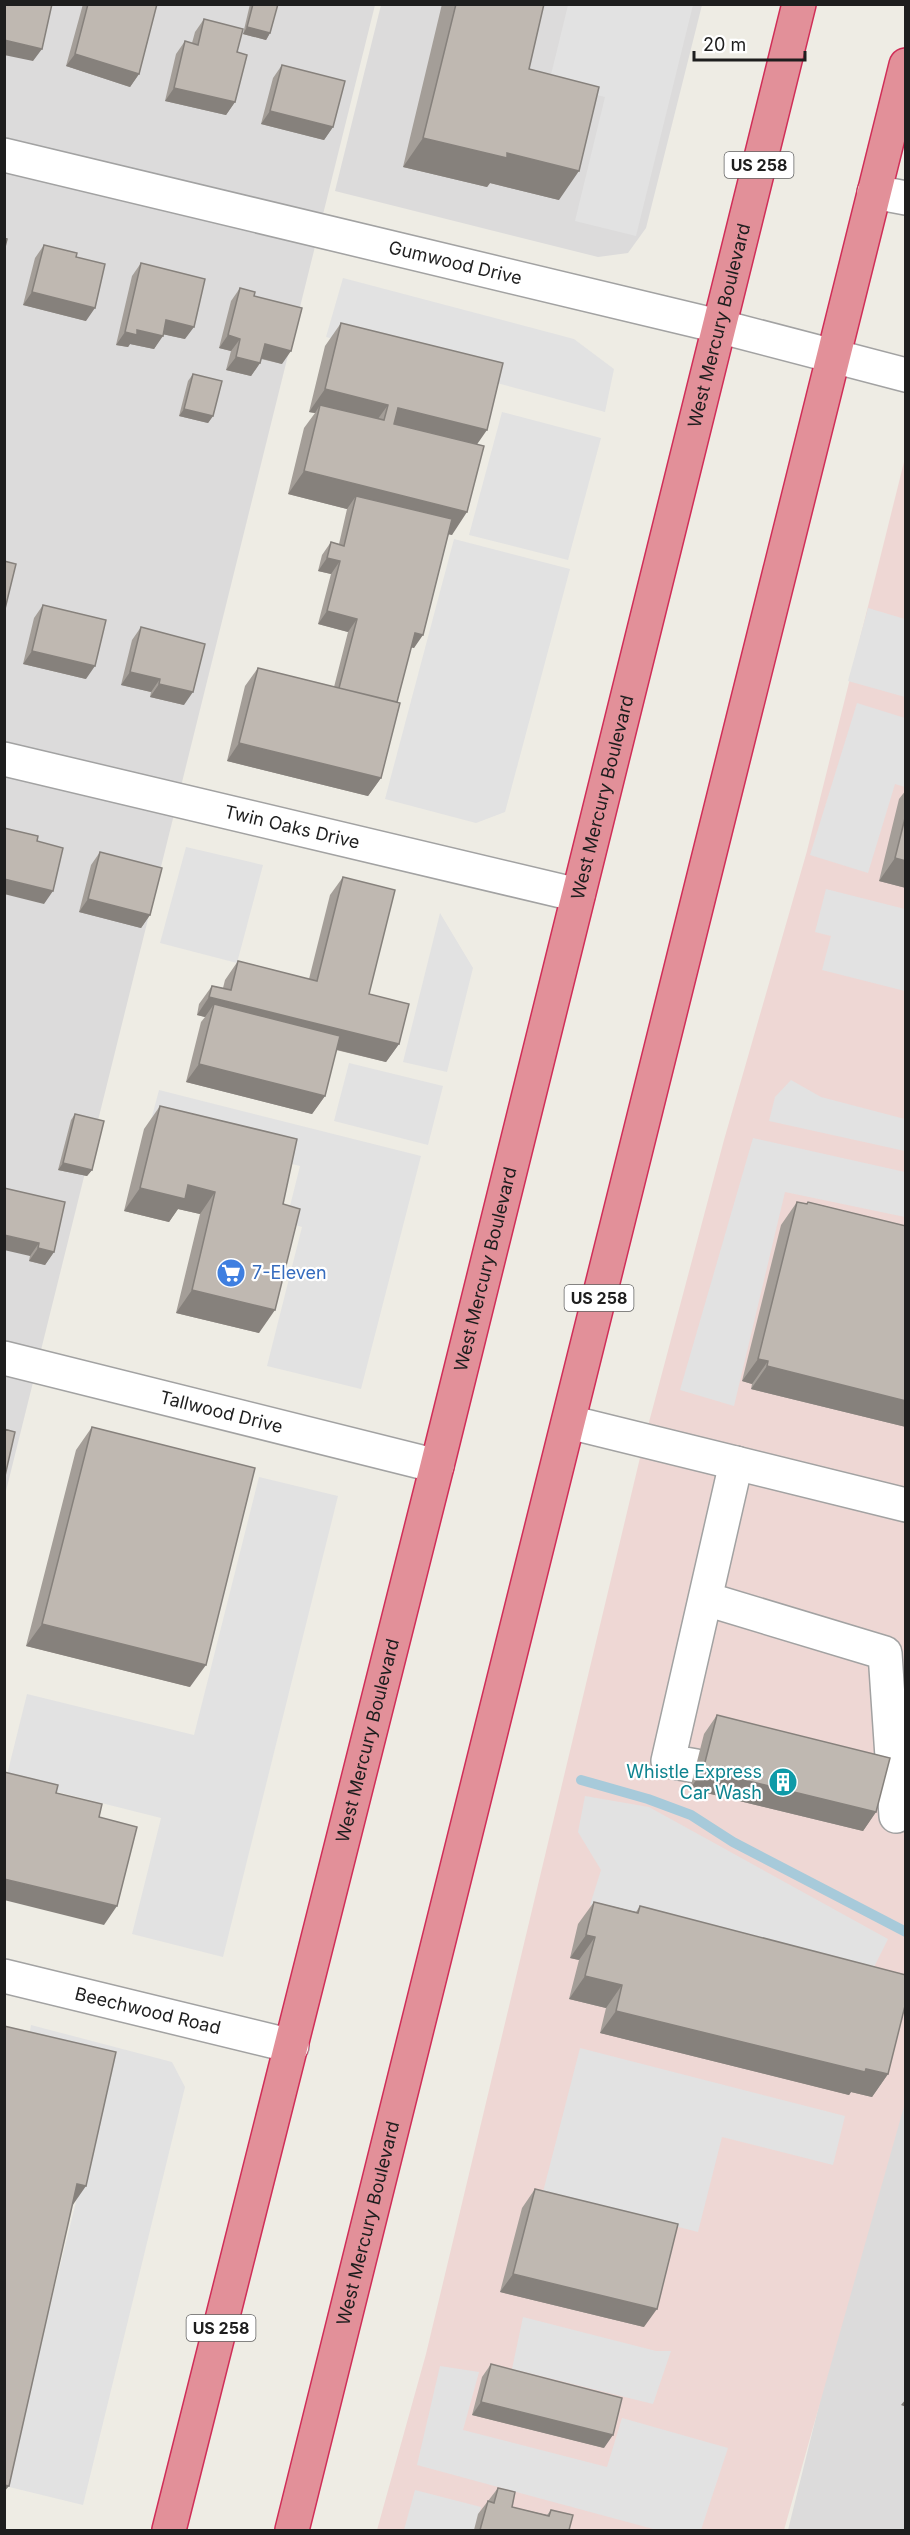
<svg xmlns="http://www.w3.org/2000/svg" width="910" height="2535" font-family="Inter,sans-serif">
  <rect width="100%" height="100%" fill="#eeece4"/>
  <path fill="#dcdbdb" d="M5 5H375L5 1495Z
    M381 5H702L646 228 628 253 598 257 335 191Z
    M905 2059V2530H788Z"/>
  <path fill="#eed7d4" d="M905 458V2103L784 2530H377L426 2354 644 1441 724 1140 807 851Z"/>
  <path fill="#e2e2e2" d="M568 5H693L636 236 575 221 605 97 549 83Z
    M343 278 574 339 614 369 605 412 326 337Z
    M502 412 601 438 568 560 469 535Z
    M454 539 570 569 505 812 476 823 385 799Z
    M868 608 905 619V697L848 681Z
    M857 703 905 718V787L895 784 868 873 810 855Z
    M186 847 263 865 237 963 160 943Z
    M826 889 905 909V991L822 970 831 936 815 932Z
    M440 913 473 968 447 1072 403 1062Z
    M349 1063 443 1086 428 1145 334 1121Z
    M791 1080 821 1097 905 1119V1151L769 1121 775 1097Z
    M159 1090 421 1156 361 1389 267 1366 302 1227 286 1222 300 1166 149 1128Z
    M753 1138 905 1172V1217L785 1192 734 1406 680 1390Z
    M259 1477 338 1496 223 1957 132 1934 161 1818 6 1779 27 1694 194 1735Z
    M585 1796 649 1807 888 1939 869 1977 590 1905 601 1870 578 1832Z
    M31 2025 172 2062 185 2087 83 2505 5 2486 109 2070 27 2049Z
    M580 2048 845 2116 833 2165 722 2137 698 2232 543 2192Z
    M523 2317 656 2351H671L653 2404 512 2369Z
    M440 2366 479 2372 463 2430 607 2467 622 2418 728 2448 701 2530H657L417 2465Z
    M415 2490 481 2507 475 2530H404Z"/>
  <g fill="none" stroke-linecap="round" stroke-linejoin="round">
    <path stroke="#a7cada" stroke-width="10" d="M581 1780 648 1799 691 1815 733 1842 906 1932"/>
    <g stroke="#a2a2a2" stroke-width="36">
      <g id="minor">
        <path id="s1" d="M4 155 718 326 906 375"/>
        <path d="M874 192 906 198"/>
        <path id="s2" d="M4 759 578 895"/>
        <path id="s3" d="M4 1358 437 1466"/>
        <path d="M569 1422 906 1505"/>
        <path d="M706 1599 885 1653 896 1816"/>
        <path d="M696 1766 668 1761 736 1463"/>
        <path id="s4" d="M4 1976 292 2046"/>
      </g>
    </g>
    <g stroke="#d02e58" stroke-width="36">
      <g id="highway">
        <path id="s5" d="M169 2530 437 1466 799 4"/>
        <path id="s6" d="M292 2530 906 65"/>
      </g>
    </g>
    <use href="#minor" stroke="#fff" stroke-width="33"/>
    <use href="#highway" stroke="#e29099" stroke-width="33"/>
  </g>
  <path fill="#a49e98" d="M83 4H157L139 74 130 87 66 66Z
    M250 4H278L270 33 266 40 243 34Z
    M442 4H544L529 69 559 200 490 183 487 187 403 167Z
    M204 19 237 52 235 102 226 115 165 101 176 54 185 41 192 43 195 32Z
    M282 65 333 127 324 140 261 124 273 78Z
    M44 245 76 257 86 321 23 305 35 258Z
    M141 263 185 339 163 334 154 349 130 344 128 347 116 345 132 276Z
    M240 288 254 296 282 364 261 359 260 363 251 376 226 370 231 351 219 348 231 301Z
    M341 323 477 444 452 535 448 534 414 648 411 647 397 702 381 778 368 796 227 761 245 686 258 668 334 687 348 632 318 624 331 574 318 571 322 555 331 542 339 544 347 509 288 494 304 428 315 413 309 412 325 346Z
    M193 374 213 416 208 423 179 416 188 381Z
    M43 605 86 679 23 664 34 618Z
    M141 627 184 705 150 697 151 692 121 685 132 640Z
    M906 790V888L879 881 899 799Z
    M100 852 150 915 141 928 79 912 91 865Z
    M343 877 369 994 399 1044 386 1062 336 1050 325 1096 312 1114 186 1082 201 1022 205 1017 197 1015 199 1004 212 986 223 988 225 980 238 961 309 979 330 895Z
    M160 1106 283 1204 259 1333 176 1313 200 1214 178 1209 169 1222 124 1211 144 1129Z
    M75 1114 92 1170 87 1176 58 1170 71 1120Z
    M4 1188 54 1252 45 1265 29 1261 30 1256Z
    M797 1202 807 1204 808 1202 906 1226V1427L751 1389 752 1384 742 1381 781 1225Z
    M92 1427 190 1687 26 1646 76 1450Z
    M717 1715 876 1812 863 1831 690 1789 704 1734Z
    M594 1902 636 1912 640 1906 888 2074 872 2097 851 2092 849 2095 600 2033 606 2008 569 1999 579 1960 570 1958 578 1924Z
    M535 2189 644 2327 500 2292 522 2208Z
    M491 2364 604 2448 472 2415 482 2377Z
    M498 2488 512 2507 547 2515 551 2510 569 2530H474L478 2514Z"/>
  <path fill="#86817c" d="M247 27 270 33 266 40 243 34Z
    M4 40 42 49 33 61 4 55Z
    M75 54 139 74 130 87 66 66Z
    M174 88 235 102 226 115 165 101Z
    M270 111 333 127 324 140 261 124Z
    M423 138 507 153 579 171 559 200 490 183 487 187 403 167Z
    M32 292 95 308 86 321 23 305Z
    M166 320 194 327 185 339 157 333Z
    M137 330 163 336 154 349 130 344 128 347 116 345 125 332Z
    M228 335 240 339 231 351 219 348Z
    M265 344 291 351 282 364 256 357Z
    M236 357 260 363 251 376 226 370Z
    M325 389 388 405 372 427 320 405 315 413 309 412Z
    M398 408 487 430 471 453 382 431Z
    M184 409 213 416 208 423 179 416Z
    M304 471 467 512 452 535 353 510 356 496 347 509 288 494Z
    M327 558 340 561 331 574 318 571Z
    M327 611 357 619 348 632 318 624Z
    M415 633 423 635 414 648 406 646Z
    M32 651 95 666 86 679 23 664Z
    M130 672 160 679 151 692 121 685Z
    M159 684 193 692 184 705 150 697Z
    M239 743 381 778 368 796 227 761Z
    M895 858 906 861V888L879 881Z
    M4 879 53 891 44 904 4 894Z
    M88 899 150 915 141 928 79 912Z
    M209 997 399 1044 386 1062 210 1018 214 1004 205 1017 197 1015Z
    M199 1064 325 1096 312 1114 186 1082Z
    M63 1163 92 1170 87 1176 58 1170Z
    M188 1185 215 1192 200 1214 178 1209 169 1222 124 1211 140 1188Z
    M4 1235 39 1243 30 1256 4 1250Z
    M38 1248 54 1252 45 1265 29 1261Z
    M192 1290 275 1310 259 1333 176 1313Z
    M758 1359 768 1361 752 1384 742 1381Z
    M767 1366 906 1401V1427L751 1389Z
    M42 1624 206 1665 190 1687 26 1646Z
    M703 1770 876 1812 863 1831 690 1789Z
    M4 1879 117 1906 104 1925 4 1900Z
    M586 1935 595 1937 579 1960 570 1958Z
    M585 1976 622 1985 606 2008 569 1999Z
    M616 2011 888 2074 872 2097 851 2092 849 2095 600 2033Z
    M77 2184 86 2186 70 2209Z
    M513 2274 657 2309 644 2327 500 2292Z
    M906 2399V2407L901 2405Z
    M481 2402 613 2435 604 2448 472 2415Z
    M4 2485 9 2486 4 2492Z"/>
  <path fill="#bfb8b1" stroke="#86817c" stroke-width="1.5" d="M4 4H52L42 49 4 40Z
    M88 4H157L139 74 75 54Z
    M253 4H278L270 33 247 27Z
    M456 4H544L529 69 599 87 579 171 507 153V158L423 138Z
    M204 19 243 29 237 52 247 55 235 102 174 88 185 41 198 45Z
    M282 65 345 81 333 127 270 111Z
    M4 238 7 239 4 251Z
    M44 245 77 253 76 257 105 264 95 308 32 292Z
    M141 263 205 279 194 327 166 320 163 336 137 330V335L125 332Z
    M240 288 255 292 254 296 302 308 291 351 265 344 260 363 236 357 240 339 228 335Z
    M341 323 503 363 487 430 398 408 394 424 484 446 467 512 304 471 320 405 384 420 388 405 325 389Z
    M193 374 222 381 213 416 184 409Z
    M356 496 452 519 423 635 415 633 397 702 339 688 357 619 327 611 340 561 327 558 331 542 344 546Z
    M4 561 16 564 4 613Z
    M43 605 106 620 95 666 32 651Z
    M141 627 205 644 193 692 159 684 160 679 130 672Z
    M258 668 400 703 381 778 239 743Z
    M906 814V861L895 858Z
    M4 828 38 836 37 841 63 848 53 891 4 879Z
    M100 852 162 868 150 915 88 899Z
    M343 877 395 890 369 994 409 1004 399 1044 209 997 212 986 231 990 238 961 317 981Z
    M214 1004 340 1036 325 1096 199 1064Z
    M160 1106 297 1139 283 1204 300 1209 275 1310 192 1290 215 1192 188 1185 185 1199 140 1188Z
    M75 1114 104 1121 92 1170 63 1163Z
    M4 1188 65 1202 54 1252 38 1248 39 1243 4 1235Z
    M797 1202 807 1204 808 1202 906 1226V1401L767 1366 768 1361 758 1359Z
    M92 1427 255 1468 206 1665 42 1624Z
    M4 1429 15 1432 5 1476 4 1475Z
    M717 1715 890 1758 876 1812 703 1770Z
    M4 1772 58 1785 56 1793 102 1804 99 1817 137 1827 117 1906 4 1879Z
    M594 1902 638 1913 640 1906 906 1975V2002L888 2074 866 2069 865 2072 616 2011 622 1985 585 1976 595 1937 586 1935Z
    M4 2026 116 2052 86 2186 77 2184 9 2486 4 2485Z
    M535 2189 678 2224 657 2309 513 2274Z
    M491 2364 622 2398 613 2435 481 2402Z
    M498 2488 515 2492 512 2507 549 2516 551 2510 573 2515 569 2530H480L488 2501 494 2503Z"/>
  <defs>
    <g id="supermarket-disc" transform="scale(1.5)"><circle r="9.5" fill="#3f7fe0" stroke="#fff"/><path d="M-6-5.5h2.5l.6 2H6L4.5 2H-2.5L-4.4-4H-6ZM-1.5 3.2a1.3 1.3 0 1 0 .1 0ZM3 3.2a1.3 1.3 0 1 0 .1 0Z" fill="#fff"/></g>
    <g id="building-disc" transform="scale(1.5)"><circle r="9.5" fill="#0f9aa8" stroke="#fff"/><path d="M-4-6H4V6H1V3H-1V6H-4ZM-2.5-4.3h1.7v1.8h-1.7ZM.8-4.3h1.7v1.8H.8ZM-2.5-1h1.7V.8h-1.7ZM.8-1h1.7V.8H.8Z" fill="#fff"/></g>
  </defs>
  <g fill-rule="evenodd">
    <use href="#supermarket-disc" x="231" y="1273"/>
    <use href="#building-disc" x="783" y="1782"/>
  </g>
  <g text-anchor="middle" stroke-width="4.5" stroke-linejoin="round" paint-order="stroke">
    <g fill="#fff" stroke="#626262" stroke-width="1.5">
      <rect x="724.5" y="152" width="69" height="26" rx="4.5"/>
      <rect x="564.5" y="1285" width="69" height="26" rx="4.5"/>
      <rect x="186.5" y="2315" width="69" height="26" rx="4.5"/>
    </g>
    <g font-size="16" font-weight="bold" fill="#1e1e1e">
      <text x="759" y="171">US 258</text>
      <text x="599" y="1304">US 258</text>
      <text x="221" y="2334">US 258</text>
    </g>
    <g font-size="18" fill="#1e1e1e" stroke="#fff">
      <text dy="6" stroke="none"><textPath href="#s1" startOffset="464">Gumwood Drive</textPath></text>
      <text dy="6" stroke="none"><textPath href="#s5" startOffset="2272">West Mercury Boulevard</textPath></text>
      <text dy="6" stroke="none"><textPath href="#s5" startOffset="1786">West Mercury Boulevard</textPath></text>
      <text dy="6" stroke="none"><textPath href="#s2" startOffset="296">Twin Oaks Drive</textPath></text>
      <text dy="6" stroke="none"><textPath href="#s5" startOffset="1300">West Mercury Boulevard</textPath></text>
      <text dy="6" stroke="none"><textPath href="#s3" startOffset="224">Tallwood Drive</textPath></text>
      <text dy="6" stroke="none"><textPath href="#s5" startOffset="814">West Mercury Boulevard</textPath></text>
      <text dy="6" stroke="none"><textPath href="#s4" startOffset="148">Beechwood Road</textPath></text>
      <text dy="6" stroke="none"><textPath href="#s6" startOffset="316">West Mercury Boulevard</textPath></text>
    </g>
    <g font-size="18" fill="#366cbe" stroke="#fff" text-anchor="start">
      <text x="252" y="1279">7-Eleven</text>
    </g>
    <g font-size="18" fill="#0d838f" stroke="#fff" text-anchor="end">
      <text x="762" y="1778">Whistle Express<tspan x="762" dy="21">Car Wash</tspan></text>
    </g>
  </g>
  <rect width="910" height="2535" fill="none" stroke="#1e1e1e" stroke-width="12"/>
  <path d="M694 51v9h111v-9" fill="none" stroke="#1e1e1e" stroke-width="3"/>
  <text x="703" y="51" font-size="18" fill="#1e1e1e" stroke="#ffffff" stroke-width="4.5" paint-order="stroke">20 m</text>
</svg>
